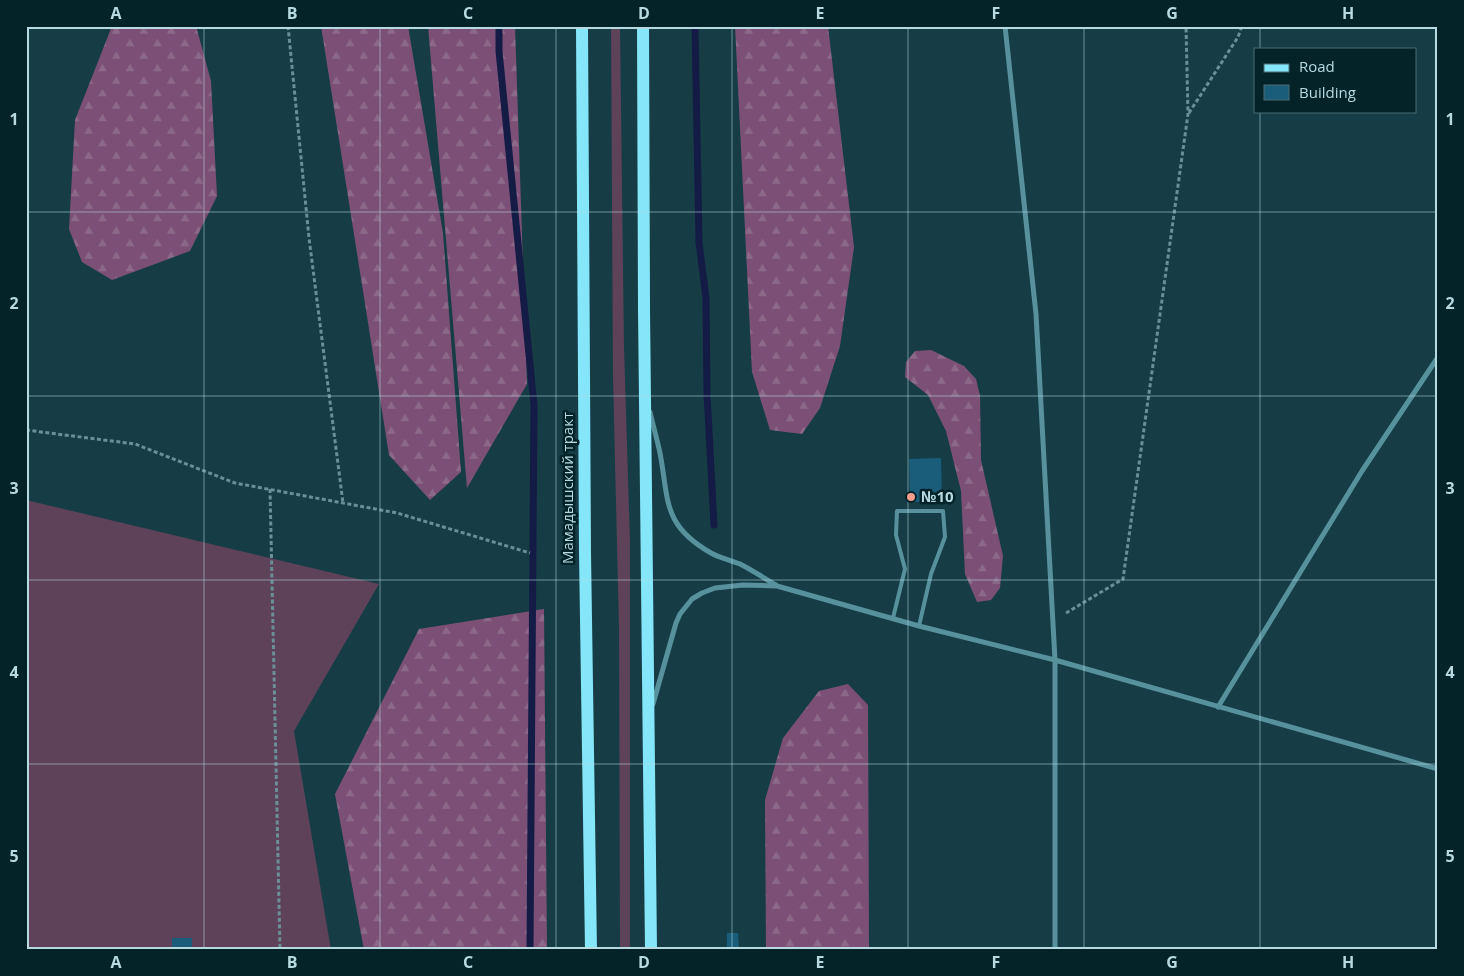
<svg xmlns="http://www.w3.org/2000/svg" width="1464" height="976" font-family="'Open Sans',sans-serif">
  <defs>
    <pattern id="forest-firs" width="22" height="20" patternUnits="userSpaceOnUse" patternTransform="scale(1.25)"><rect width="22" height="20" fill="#7c5076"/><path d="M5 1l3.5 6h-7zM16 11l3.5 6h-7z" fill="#8c6989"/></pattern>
  </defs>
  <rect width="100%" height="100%" fill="#163d45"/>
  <path fill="#5e425a" d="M611 26H620L624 347 630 543V950H620L619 628 613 377Z
    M26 500 379 584 294 731 331 950H26Z"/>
  <path fill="url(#forest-firs)" d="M112 26H196L211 81 217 196 190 251 112 280 82 262 69 229 75 120Z
    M321 26H408L443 233 461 472 430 500 389 455Z
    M428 26H515L527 384 467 488Z
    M735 26H828L854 247 840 346 820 408 802 434 770 430 752 372Z
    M931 350 964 366 976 379 980 396 981 460 1003 556 1000 588 991 600 977 602 965 574 961 491 946 431 928 395 905 377 906 362 915 351Z
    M544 609 547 950H364L335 794 419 629Z
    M848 684 868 705 869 950H766L765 800 783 738 819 691Z"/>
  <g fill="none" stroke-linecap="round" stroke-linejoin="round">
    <path stroke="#141c46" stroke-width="7" d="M499 26V51L534 405 530 950
      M695 26 699 242 706 298 707 394 714 525"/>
  </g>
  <path fill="#1a5d7a" d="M941 458 942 501 910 502 909 459Z
    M727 933H738L739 948H727Z
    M172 938H192V950H172Z"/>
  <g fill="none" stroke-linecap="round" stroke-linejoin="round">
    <path stroke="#6a8f97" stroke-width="3" stroke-dasharray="4 2.5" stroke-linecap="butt" d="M288 26 309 238 343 503
      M1189 113 1238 37 1242 26
      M26 430 135 444 235 483 397 513 530 553
      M270 489 280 950
      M1066 613 1123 579 1188 114 1186 26"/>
    <path stroke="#57919c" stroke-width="4" d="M893 618 905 569 896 535 897 511H943L945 537 931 574 919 626"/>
    <path stroke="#57919c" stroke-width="5" d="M1005 26 1036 314 1055 660V950
      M650 412C653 425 657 439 660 453 669 500 662 525 711 553 720 558 730 560 740 564 752 570 764 578 776 585
      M653 704 676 623 680 614 692 599 702 593 715 588 743 585 777 586 919 626 1055 660 1438 769
      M1218 707 1362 471 1438 357"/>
    <path stroke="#85e6f9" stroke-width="12" d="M582 26 585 553 591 950
      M643 26 644 309 651 950"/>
  </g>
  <path fill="none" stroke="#b7dae1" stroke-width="1" stroke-opacity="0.55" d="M204 26V950M380 26V950M556 26V950M732 26V950M908 26V950M1084 26V950M1260 26V49M1260 111V950M26 212H1438M26 396H1438M26 580H1438M26 764H1438"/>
  <circle fill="#f49d8c" stroke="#032329" stroke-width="2" cx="911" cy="497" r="5"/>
  <g text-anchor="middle" stroke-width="5" stroke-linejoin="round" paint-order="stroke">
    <g font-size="15" fill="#b7dae1" stroke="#032329">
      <text transform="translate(568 488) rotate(-90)" y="5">Мамадышский тракт</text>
    </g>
    <g font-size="15" font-weight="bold" fill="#b7dae1" stroke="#032329" text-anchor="start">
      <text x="921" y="502">№10</text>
    </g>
  </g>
  <rect width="1464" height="976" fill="none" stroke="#032329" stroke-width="55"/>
  <rect x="1254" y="48" width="162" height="65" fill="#032329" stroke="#4b6c73"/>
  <rect x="1264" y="64" width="25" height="8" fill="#85e6f9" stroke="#4b6c73"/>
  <text x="1299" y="72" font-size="15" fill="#b7dae1">Road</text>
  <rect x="1264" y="85" width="25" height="15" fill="#1a5d7a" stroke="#4b6c73"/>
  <text x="1299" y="98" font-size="15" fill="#b7dae1">Building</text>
  <rect x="28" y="28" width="1408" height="920" fill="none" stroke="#b7dae1" stroke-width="2"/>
  <g font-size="16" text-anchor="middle" font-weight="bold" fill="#b7dae1">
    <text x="116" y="19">A</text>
    <text x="292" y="19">B</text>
    <text x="468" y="19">C</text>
    <text x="644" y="19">D</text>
    <text x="820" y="19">E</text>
    <text x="996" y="19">F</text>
    <text x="1172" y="19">G</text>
    <text x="1348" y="19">H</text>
    <text x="14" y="125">1</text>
    <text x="1450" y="125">1</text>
    <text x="14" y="309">2</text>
    <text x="1450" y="309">2</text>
    <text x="14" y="494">3</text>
    <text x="1450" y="494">3</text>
    <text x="14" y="678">4</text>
    <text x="1450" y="678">4</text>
    <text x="14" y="862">5</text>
    <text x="1450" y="862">5</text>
    <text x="116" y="968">A</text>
    <text x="292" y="968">B</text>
    <text x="468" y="968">C</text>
    <text x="644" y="968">D</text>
    <text x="820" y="968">E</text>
    <text x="996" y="968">F</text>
    <text x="1172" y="968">G</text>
    <text x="1348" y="968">H</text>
  </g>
</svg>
